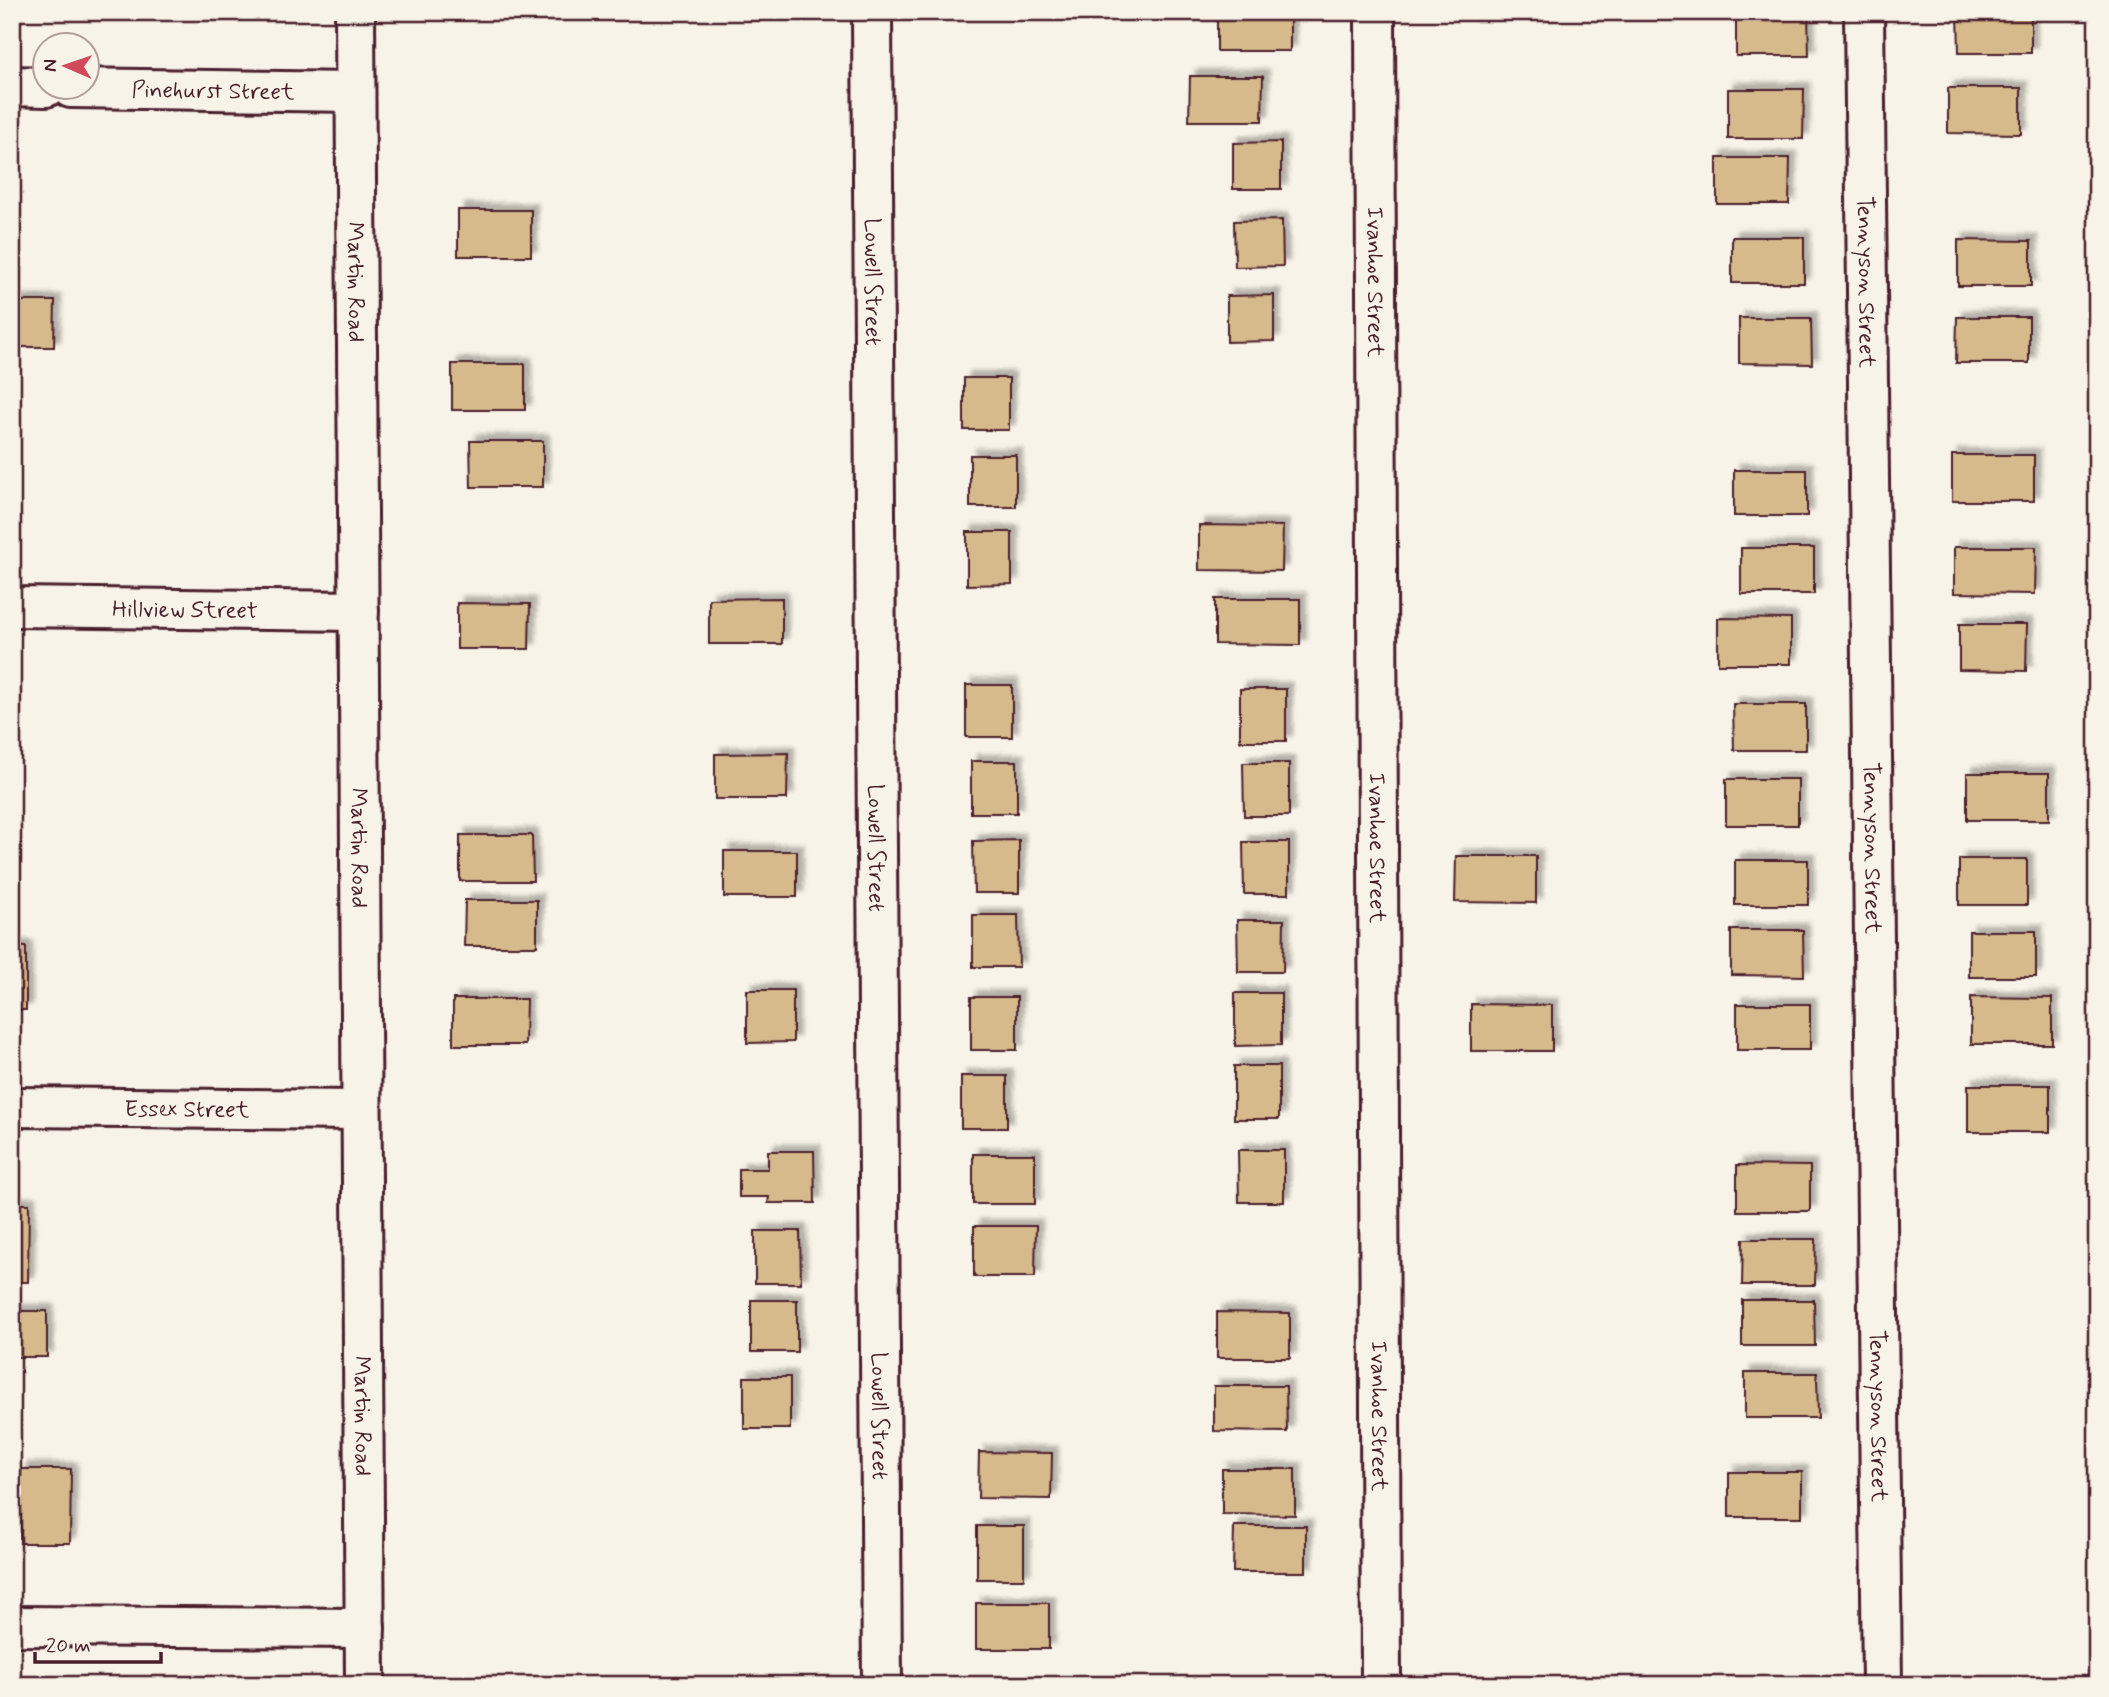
<svg xmlns="http://www.w3.org/2000/svg" width="2109" height="1697" font-family="Mynerve,sans-serif">
  <defs>
    <filter id="shadow"><feDropShadow dx="6" dy="-6" stdDeviation="2" flood-color="#0004"/></filter>
  </defs>
  <rect width="100%" height="100%" fill="#f7f3e8"/>
  <filter id="ink" filterUnits="userSpaceOnUse"><feTurbulence type="fractalNoise" baseFrequency=".0143" numOctaves="2"/><feDisplacementMap in="SourceGraphic" scale="14" xChannelSelector="R" yChannelSelector="G"/><feConvolveMatrix kernelMatrix="1 2 1 2 8 2 1 2 1" color-interpolation-filters="sRGB"/></filter>
  <g filter="url(#ink)">
    <path fill="#d7ba8b" stroke="#4a1f2b" stroke-width="2" filter="url(#shadow)" d="M1217 12H1290V51H1217Z
      M1736 12H1808L1809 56H1736Z
      M1958 12H2031V53H1959Z
      M1190 76H1263L1262 121H1189Z
      M1948 88H2021V134L1948 133Z
      M1728 89H1804L1803 139H1728Z
      M1281 142V189H1233V143Z
      M1717 158H1790L1789 204H1717Z
      M458 210H531V256H458Z
      M1282 220 1283 266 1235 267 1234 221Z
      M1732 237H1804V283H1732Z
      M1958 240 2031 241V286H1958Z
      M1274 295V341L1227 342V296Z
      M16 301H55L54 347H16Z
      M1957 317H2029V363H1956Z
      M1739 318H1811L1812 364 1739 363Z
      M452 364H525V410H452Z
      M964 378H1009V430H964Z
      M470 441H543V487H471Z
      M970 455H1016V507H970Z
      M1952 455H2034V501H1952Z
      M1734 470H1807V516H1734Z
      M1199 525 1283 526 1282 571 1199 570Z
      M967 532H1012V584L967 585Z
      M1954 547H2036L2035 594 1954 593Z
      M1741 548H1814V594H1741Z
      M782 598V644H709V599Z
      M1215 599H1300V645L1215 644Z
      M457 603 530 604 529 649H457Z
      M1718 618 1791 619V664H1718Z
      M1959 624H2027L2026 671 1959 670Z
      M966 685H1012V737H966Z
      M1240 689H1286V741H1240Z
      M1733 704H1806V750H1734Z
      M788 753 787 799H715V754Z
      M971 761H1017V813H971Z
      M1243 763H1289V816H1244Z
      M1967 773H2049V820H1967Z
      M1726 779H1798V825H1726Z
      M460 835H532L533 881H460Z
      M1019 840V893H974L973 841Z
      M1243 842H1289V894H1244Z
      M724 851H797V897H724Z
      M1456 856H1536V903L1455 902Z
      M1959 859H2027V905H1959Z
      M1735 860H1808V905H1735Z
      M465 900H537V946H464Z
      M973 915H1018L1019 967H973Z
      M1237 920H1284L1283 972H1238Z
      M1731 930H1803L1804 976 1731 975Z
      M1969 931H2036V977H1969Z
      M12 946 26 947V1010H12Z
      M747 990H793V1042L747 1043Z
      M1235 993H1281V1045L1235 1046Z
      M971 997H1017V1050H971Z
      M1971 997 2052 998V1044H1971Z
      M453 999H526L525 1045H453Z
      M1471 1004 1552 1005V1051H1471Z
      M1737 1004H1810V1050H1737Z
      M1234 1066H1279V1119H1234Z
      M961 1076H1007V1128H961Z
      M1968 1085H2050V1132H1968Z
      M1238 1150H1284V1202H1239Z
      M768 1151H814L815 1203H768L769 1197H739V1169H768Z
      M973 1154H1035V1204H973Z
      M1737 1165 1810 1166V1211H1737Z
      M12 1204H29L28 1282H12Z
      M974 1226H1036L1035 1277H974Z
      M755 1231H800L801 1283H755Z
      M1743 1239H1816L1815 1285H1742Z
      M751 1300H797V1352H751Z
      M1742 1300H1814L1815 1346H1742Z
      M12 1311H47V1357H12Z
      M1217 1312 1290 1313V1358H1217Z
      M1745 1373H1817L1818 1418H1745Z
      M744 1377H790V1429H744Z
      M1214 1386H1286L1287 1432 1214 1431Z
      M979 1452 1052 1453 1051 1499 978 1498Z
      M21 1469H71L70 1543H20Z
      M1222 1469H1295V1515L1222 1514Z
      M1729 1472H1802V1517H1729Z
      M977 1526H1024V1579H977Z
      M1234 1526H1306V1572H1233Z
      M976 1603H1049V1649H976Z"/>
    <g fill="none" stroke-linecap="round" stroke-linejoin="round">
      <g stroke="#4a1f2b" stroke-width="44">
        <g id="minor">
          <path id="s1" d="M355 12 365 1685"/>
          <path id="s2" d="M872 12 882 1685"/>
          <path id="s3" d="M1375 12 1381 1685"/>
          <path id="s4" d="M1864 12 1882 1685"/>
          <path d="M12 86 46 87"/>
          <path id="s5" d="M71 88 355 92"/>
          <path id="s6" d="M12 607 359 611"/>
          <path id="s7" d="M12 1107 361 1110"/>
          <path d="M12 1626 365 1628"/>
        </g>
      </g>
      <use href="#minor" stroke="#f7f3e8" stroke-width="38"/>
    </g>
  </g>
  <g text-anchor="middle" stroke-width="5" stroke-linejoin="round" paint-order="stroke">
    <g font-size="23" fill="#4a1f2b" stroke="#f7f3e8">
      <text dy="8" stroke="none"><textPath href="#s5" startOffset="142">Pinehurst Street</textPath></text>
      <text dy="8" stroke="none"><textPath href="#s1" startOffset="270">Martin Road</textPath></text>
      <text dy="8" stroke="none"><textPath href="#s2" startOffset="270">Lowell Street</textPath></text>
      <text dy="8" stroke="none"><textPath href="#s3" startOffset="270">Ivanhoe Street</textPath></text>
      <text dy="8" stroke="none"><textPath href="#s4" startOffset="270">Tennyson Street</textPath></text>
      <text dy="8" stroke="none"><textPath href="#s6" startOffset="173">Hillview Street</textPath></text>
      <text dy="8" stroke="none"><textPath href="#s2" startOffset="836">Lowell Street</textPath></text>
      <text dy="8" stroke="none"><textPath href="#s3" startOffset="836">Ivanhoe Street</textPath></text>
      <text dy="8" stroke="none"><textPath href="#s1" startOffset="836">Martin Road</textPath></text>
      <text dy="8" stroke="none"><textPath href="#s4" startOffset="836">Tennyson Street</textPath></text>
      <text dy="8" stroke="none"><textPath href="#s7" startOffset="175">Essex Street</textPath></text>
      <text dy="8" stroke="none"><textPath href="#s1" startOffset="1404">Martin Road</textPath></text>
      <text dy="8" stroke="none"><textPath href="#s2" startOffset="1404">Lowell Street</textPath></text>
      <text dy="8" stroke="none"><textPath href="#s3" startOffset="1404">Ivanhoe Street</textPath></text>
      <text dy="8" stroke="none"><textPath href="#s4" startOffset="1404">Tennyson Street</textPath></text>
    </g>
  </g>
  <rect width="2109" height="1697" fill="none" stroke="#f7f3e8" stroke-width="42"/>
  <rect x="21" y="21" width="2067" height="1655" fill="none" stroke="#4a1f2b" stroke-width="2.5" filter="url(#ink)"/>
  <g transform="translate(66 66) rotate(272)"><circle r="33" fill="#f7f3e8" stroke="#b29e9c" stroke-width="2"/>
  <path d="M0-5L12 26L0 18L-12 26Z" fill="#d1495b"/>
  <text y="-10" font-size="19" font-weight="bold" text-anchor="middle" fill="#4a1f2b">N</text>
  </g>
  <path d="M35 1652v10h126v-10" fill="none" stroke="#4a1f2b" stroke-width="3.5"/>
  <text x="46" y="1652" font-size="21" fill="#4a1f2b" stroke="#f7f3e8" stroke-width="5" paint-order="stroke">20 m</text>
</svg>
